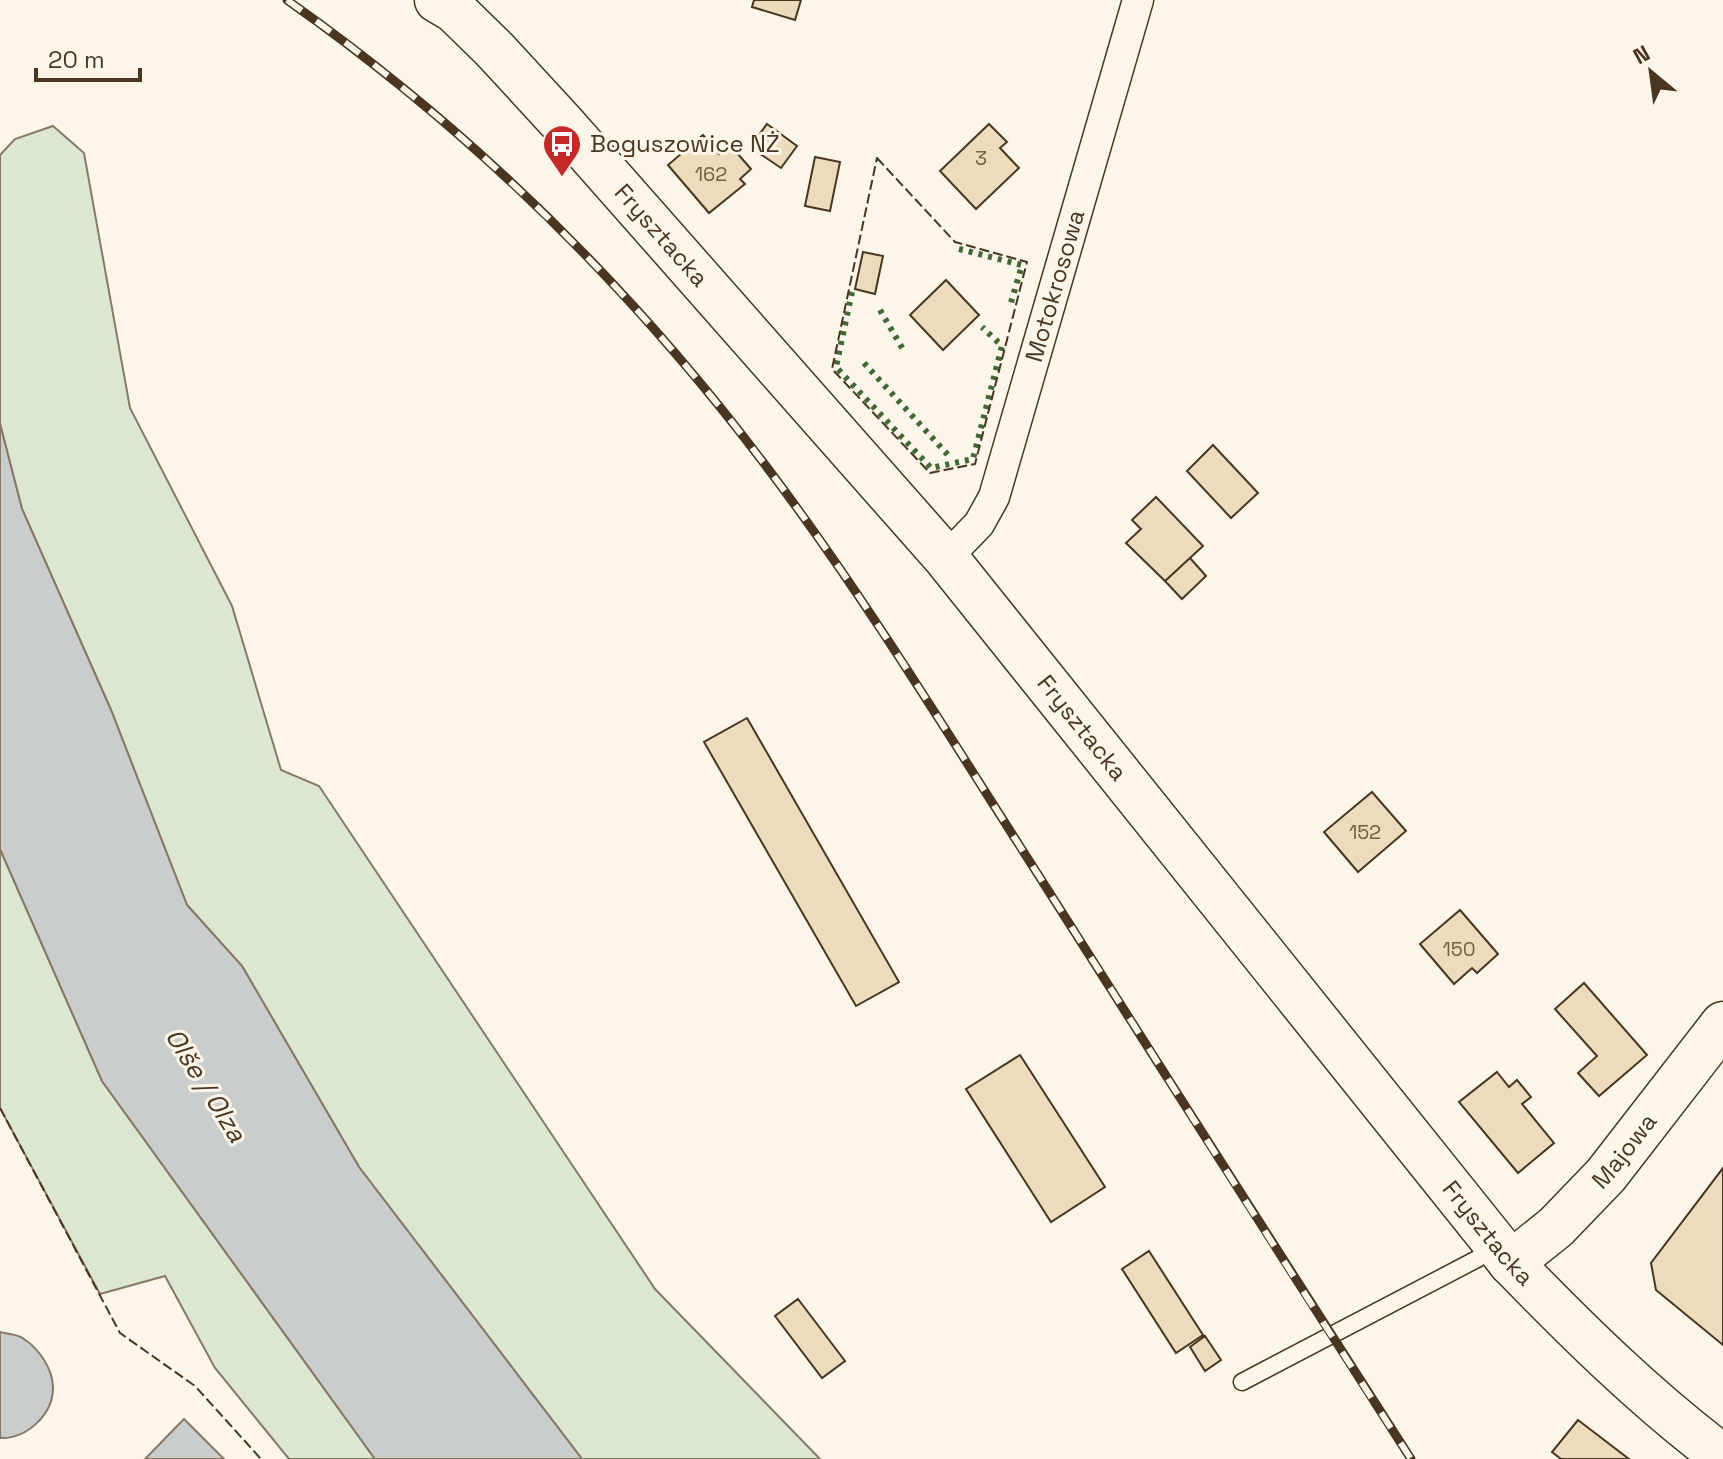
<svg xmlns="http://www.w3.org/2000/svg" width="1723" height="1459" font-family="'Space Grotesk',sans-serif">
  <rect width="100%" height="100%" fill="#fbf6e9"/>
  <path fill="#dce7d0" stroke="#887966" stroke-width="2" d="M53 126 84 153 130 408 232 606 281 770 319 786 655 1289 820 1459H582L359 1167 242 966 187 905 111 710 22 509 0 424V155L15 139Z
    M0 849 102 1081 375 1459H289L215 1368 165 1276 100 1294 0 1108Z"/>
  <path fill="#c9cecd" stroke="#887966" stroke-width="2" d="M0 424 22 509 111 710 187 905 242 966 359 1167 582 1459H375L102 1081 0 849Z
    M0 1332C7 1334 18 1334 24 1339 39 1349 52 1368 53 1386 54 1414 27 1439 0 1438Z
    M184 1419 224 1459H145Z"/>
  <path fill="#ecdcbc" stroke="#4a3520" stroke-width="2" d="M754 0H801L795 20 752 7Z
    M767 124 797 146 781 168 750 147Z
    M989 124 1007 142 1000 148 1019 168 976 209 940 171Z
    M703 135 719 154 730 145 751 169 740 179 745 184 709 213 668 165Z
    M815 157 840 162 830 211 805 206Z
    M863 252 883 256 875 294 855 289Z
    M946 280 979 315 943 350 910 315Z
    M1213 445 1258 493 1231 518 1187 471Z
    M1156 497 1203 546 1165 581 1126 543 1141 529 1132 520Z
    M1190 558 1206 576 1182 599 1165 581Z
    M747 718 899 982 856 1006 704 742Z
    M1372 792 1406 831 1358 872 1324 832Z
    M1460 910 1498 954 1477 973 1472 968 1454 984 1420 944Z
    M1584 983 1647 1055 1599 1096 1578 1073 1597 1056 1555 1009Z
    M1020 1055 1105 1187 1051 1222 966 1089Z
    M1497 1072 1509 1087 1517 1080 1531 1097 1522 1104 1554 1143 1518 1173 1459 1102Z
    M1723 1168V1345L1656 1290 1651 1263Z
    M1149 1251 1203 1335 1176 1353 1122 1269Z
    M798 1299 845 1361 822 1378 775 1316Z
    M1205 1336 1221 1360 1205 1371 1190 1347Z
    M1578 1420 1629 1459H1561L1552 1452Z"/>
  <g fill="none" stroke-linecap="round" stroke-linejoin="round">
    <g stroke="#4a3520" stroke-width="19">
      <path id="lane" d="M1242 1382 1477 1259 1496 1245"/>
    </g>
    <g stroke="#4a3520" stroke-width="33">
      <g id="street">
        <path id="s1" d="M946 558 979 524 994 497 1138 0"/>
      </g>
    </g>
    <g stroke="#4a3520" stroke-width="47">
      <g id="secondary">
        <path id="s2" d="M437 0 454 10 494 49 564 125 946 558 1511 1263C1578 1332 1646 1399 1723 1457"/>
        <path id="s3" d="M1511 1263 1556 1227 1606 1175 1723 1024"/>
      </g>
    </g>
    <use href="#lane" stroke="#fbf6e9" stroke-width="16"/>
    <use href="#street" stroke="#fbf6e9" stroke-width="30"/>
    <use href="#secondary" stroke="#fbf6e9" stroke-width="44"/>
    <g stroke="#4a3520" stroke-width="9">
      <path id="rail" d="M287 0C473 131 636 292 772 474 865 598 946 731 1030 862 1157 1061 1283 1261 1411 1459"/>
    </g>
    <use href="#rail" stroke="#fbf6e9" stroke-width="6" stroke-dasharray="18" stroke-linecap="butt"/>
    <path stroke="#436837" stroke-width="6" stroke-dasharray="4 6" stroke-linecap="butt" d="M959 249 1022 265 1010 306
      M852 292 836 367 931 468 973 459 1002 346 982 327
      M880 310 904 351
      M864 363 948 455"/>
    <path stroke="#4a3520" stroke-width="2" stroke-dasharray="10 4" stroke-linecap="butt" d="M877 158 955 242 1027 262 975 464 930 473 832 369Z
      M0 1108 120 1333 195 1386 261 1459"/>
  </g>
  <defs>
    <g id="bus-pin" transform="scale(2)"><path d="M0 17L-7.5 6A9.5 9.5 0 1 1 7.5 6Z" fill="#c62828" stroke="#fbf6e9"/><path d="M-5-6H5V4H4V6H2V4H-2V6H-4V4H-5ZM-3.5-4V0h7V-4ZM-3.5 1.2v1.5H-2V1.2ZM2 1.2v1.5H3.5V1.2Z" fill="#fff"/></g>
  </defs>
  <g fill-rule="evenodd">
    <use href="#bus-pin" x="562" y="144"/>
  </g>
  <g text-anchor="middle" stroke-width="6" stroke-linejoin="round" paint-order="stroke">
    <g font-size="20" fill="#725f47">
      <text x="981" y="165">3</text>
      <text x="711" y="181">162</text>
      <text x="1365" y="839">152</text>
      <text x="1459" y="956">150</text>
    </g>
    <g font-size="24" fill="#4a3520" stroke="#fbf6e9" text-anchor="start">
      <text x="590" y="152">Boguszowice NŻ</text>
    </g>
    <g font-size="24" fill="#4a3520" stroke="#fbf6e9">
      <text dy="8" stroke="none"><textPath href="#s2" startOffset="326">Frysztacka</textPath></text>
      <text dy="8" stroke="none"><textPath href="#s1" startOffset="298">Motokrosowa</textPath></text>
      <text dy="8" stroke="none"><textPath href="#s2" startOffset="974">Frysztacka</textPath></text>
      <text dy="8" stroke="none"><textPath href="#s3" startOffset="160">Majowa</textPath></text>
      <text dy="8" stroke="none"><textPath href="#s2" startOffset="1622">Frysztacka</textPath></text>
    </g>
    <g font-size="26" font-style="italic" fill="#4a3520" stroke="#fbf6e9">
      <text transform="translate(206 1085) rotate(58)" y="9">Olše / Olza</text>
    </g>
  </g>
  <g transform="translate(1651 72) rotate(331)" stroke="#fbf6e9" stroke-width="6" paint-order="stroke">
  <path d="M0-6L14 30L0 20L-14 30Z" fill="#4a3520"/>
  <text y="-12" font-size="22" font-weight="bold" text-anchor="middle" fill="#4a3520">N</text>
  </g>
  <path d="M36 68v12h104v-12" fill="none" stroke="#4a3520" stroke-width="4"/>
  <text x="48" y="68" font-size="24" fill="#4a3520" stroke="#fbf6e9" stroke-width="6" paint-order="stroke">20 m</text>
</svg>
